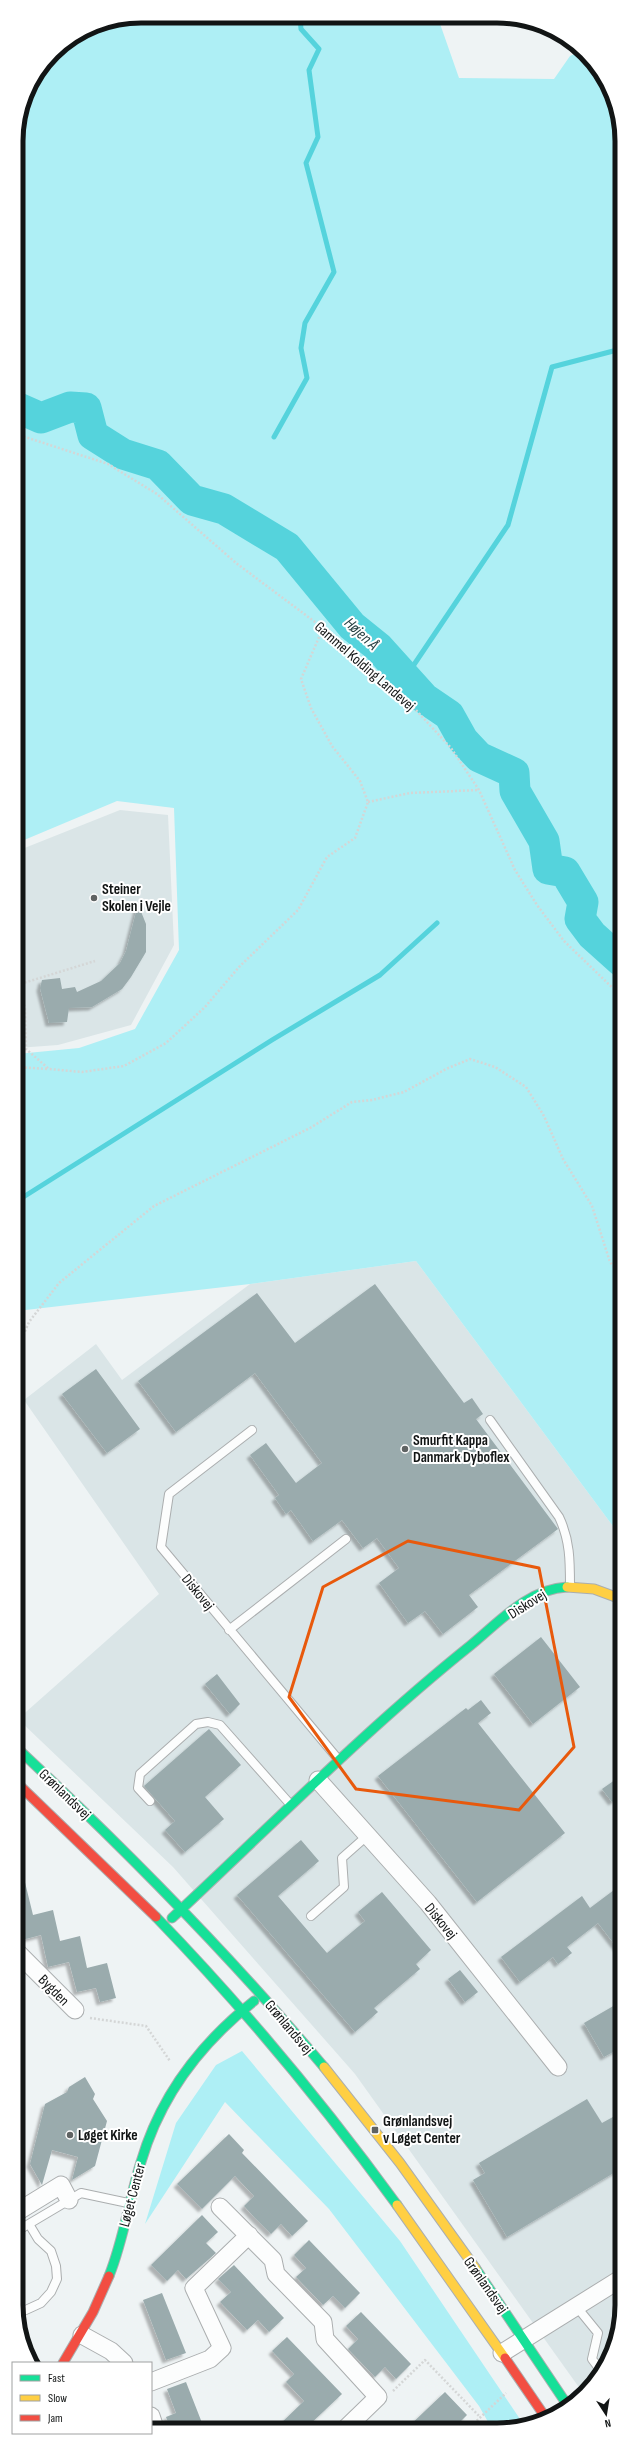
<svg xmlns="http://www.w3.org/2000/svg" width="638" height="2446" font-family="'Sofia Sans Condensed',sans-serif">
  <defs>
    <filter id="shadow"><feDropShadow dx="-3.5" dy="3.5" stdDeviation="1" flood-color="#0004"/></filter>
  </defs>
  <rect width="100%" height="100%" fill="#eef3f4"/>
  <path fill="#dae5e7" d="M120 810 168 815 174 945 131 1025 58 1045 17 1048V851Z
    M416 1261 621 1537 622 2313 612 2353 591 2387 583 2393 355 2074 173 1867 18 1719 159 1594 24 1400 96 1344 122 1380 250 1284Z"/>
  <path fill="#aeeff5" d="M141 16 438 18 459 78 554 79 570 56 582 50 609 86 621 125V1537L416 1261 250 1284 17 1311V1054L79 1048 135 1029 179 950 174 808 117 801 17 843 16 133 29 86 53 53 94 25Z
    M242 2051 400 2241 524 2425 513 2429H492L479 2406 329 2209 225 2102 145 2224 176 2123 216 2065Z"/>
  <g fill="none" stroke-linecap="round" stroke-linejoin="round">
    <path stroke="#55d3dc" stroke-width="5" d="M274 437 307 378 301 348 305 323 334 272 306 163 318 137 309 70 319 49 301 29 300 17
      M405 678 508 525 552 367 621 349
      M17 1201 272 1040 380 975 437 923"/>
    <path stroke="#55d3dc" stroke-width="31" d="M16 407 41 418 70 407 86 408 93 435 123 454 158 465 192 500 224 509 287 547 352 626 378 647 424 698 449 715 463 740 479 757 514 773 515 791 544 841 548 869 565 872 583 902 580 919 592 935 621 961"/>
  </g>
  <path fill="#9aabad" filter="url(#shadow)" d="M138 904 146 924V952L131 977 122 989 92 1007 69 1008 67 1022 49 1023 40 988 42 980 60 978 62 989 75 987 77 992 101 981 120 963 126 951Z
    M375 1284 464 1403 472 1398 483 1414 476 1419 558 1529 469 1595 478 1607 443 1634 425 1611 408 1623 379 1583 399 1568 377 1538 363 1548 342 1520 313 1541 291 1510 286 1514 275 1498 279 1495 250 1455 266 1443 296 1483 322 1463 255 1373 176 1432 138 1381 257 1293 295 1343Z
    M96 1369 140 1429 107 1453 62 1394Z
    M541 1637 580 1687 533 1724 494 1674Z
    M217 1674 240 1704 230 1714 205 1684Z
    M481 1700 491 1713 478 1723 565 1833 477 1902 378 1776 466 1708 468 1710Z
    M209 1729 241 1765 205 1797 224 1819 185 1852 165 1830 175 1821 144 1786Z
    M622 1775V1795L612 1802 602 1789Z
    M301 1840 319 1861 278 1896 327 1953 365 1921 358 1912 382 1892 431 1950 416 1964 420 1969 374 2008 378 2012 355 2032 237 1895Z
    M22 1870 33 1915 53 1910 60 1941 80 1936 87 1968 107 1963 116 1998 100 2002 96 1988 77 1992 69 1962 48 1967 41 1935 22 1940 17 1919V1871Z
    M622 1884V1954L598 1923 567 1947 572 1953 558 1964 553 1957 520 1982 501 1957 582 1896 590 1908Z
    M460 1970 478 1992 465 2002 448 1979Z
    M622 2001V2047L604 2057 584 2023Z
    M85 2077 95 2094 93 2099 107 2121 95 2166 72 2180 78 2157 52 2150 42 2185 30 2164 45 2104 67 2092 69 2087Z
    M587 2099 602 2123 622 2112V2168L507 2237 473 2180 485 2173 479 2163Z
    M229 2134 244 2150 242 2153 308 2221 292 2236 281 2224 271 2234 254 2217 244 2206 254 2196 235 2176 202 2209 177 2184Z
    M202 2215 218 2232 206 2243 216 2253 186 2279 178 2270 167 2281 151 2265Z
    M309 2240 360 2293 345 2308 333 2296 323 2305 296 2277 306 2268 294 2255Z
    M234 2265 284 2318 269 2332 258 2320 247 2330 220 2302 231 2292 218 2279Z
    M162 2293 186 2353 166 2360 143 2300Z
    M361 2312 411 2364 396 2379 385 2367 375 2377 348 2349 358 2339 346 2326Z
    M287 2337 342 2394 306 2428H276L304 2401 286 2382 294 2374 272 2351Z
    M186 2382 204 2428H170L166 2417 176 2413 167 2389Z
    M445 2392 467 2415 453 2429H406Z"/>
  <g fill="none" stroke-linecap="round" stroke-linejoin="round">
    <g stroke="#abaeaf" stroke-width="10">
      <path id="lane" d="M490 1420 559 1517C570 1540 570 1561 570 1586
        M252 1430 169 1494 161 1547 338 1759
        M229 1630 346 1539
        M150 1801 138 1788 140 1774 196 1724 208 1722 220 1725 290 1804
        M311 1916 344 1887 342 1858 368 1835
        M17 2231 81 2193 128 2203
        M576 2306 598 2333 592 2359 601 2371
        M17 2314 41 2303 51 2292 57 2279 56 2266 51 2251 38 2239 29 2224"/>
    </g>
    <g stroke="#abaeaf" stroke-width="19">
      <path id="street" d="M318 1780 428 1903 558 2067
        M17 1952 75 2010
        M220 2207 273 2260 276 2274 323 2322 325 2339 378 2397 346 2428
        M17 2212 61 2185 69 2200
        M82 2335 111 2351 124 2363
        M502 2353 622 2278
        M151 2382 210 2359 222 2348 194 2288 249 2235
        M151 2416 155 2428"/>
    </g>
    <g stroke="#abaeaf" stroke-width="11">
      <path id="fast" d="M17 1748C125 1849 229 1954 324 2067
        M156 1917C243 2007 323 2103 397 2205
        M172 1918C271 1826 365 1730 471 1645 499 1622 528 1589 567 1587
        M476 2269 568 2406
        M109 2276C124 2239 129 2199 141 2162 160 2097 201 2043 254 2001"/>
    </g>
    <g stroke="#abaeaf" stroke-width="11">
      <path id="slow" d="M567 1587 594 1589 621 1599
        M324 2067 400 2163 476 2269
        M397 2205 505 2358"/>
    </g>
    <g stroke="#abaeaf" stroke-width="11">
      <path id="jam" d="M17 1783 156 1917
        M505 2358 546 2418
        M63 2363 93 2312 109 2276"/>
    </g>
    <path stroke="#d4d6d6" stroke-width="2.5" stroke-dasharray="2 2" stroke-linecap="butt" d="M16 434 108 464 157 494 236 563 323 628 402 695 451 748 479 790 515 870 537 905 564 941 621 996
      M368 802 410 793 479 790
      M17 985 95 961
      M17 990 25 1007 26 1049 49 1069 82 1072 124 1066 166 1043 205 1007 239 967 298 910 327 857 355 838 368 802 360 781 332 746 311 708 301 679 323 628
      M17 1067 48 1069
      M17 1350 29 1322 59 1283 154 1206 310 1128 352 1102 372 1100 404 1092 446 1069 470 1059 495 1067 526 1087 544 1116 563 1159 592 1206 610 1262 621 1276
      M90 2018 146 2026 170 2061
      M393 2391 425 2360 480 2417
      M468 2429 506 2393"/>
    <use href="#lane" stroke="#fcfdfd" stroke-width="8"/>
    <use href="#street" stroke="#fcfdfd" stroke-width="17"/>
    <use href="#fast" stroke="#16e098" stroke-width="9"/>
    <use href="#slow" stroke="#ffcf43" stroke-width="9"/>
    <use href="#jam" stroke="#f24e42" stroke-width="9"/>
  </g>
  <path fill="none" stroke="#e8590c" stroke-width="3" stroke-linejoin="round" d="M408 1541 539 1568 574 1747 519 1810 356 1789 289 1697 323 1587Z"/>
  <g fill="#5f6363" stroke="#fff" stroke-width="1.5">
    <circle cx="94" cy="898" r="4"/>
    <circle cx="405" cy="1449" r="4"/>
    <rect x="371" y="2126" width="8" height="8" rx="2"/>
    <circle cx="70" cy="2135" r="4"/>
  </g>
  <g text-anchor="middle" stroke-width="4" stroke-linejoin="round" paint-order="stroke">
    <g font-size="15" fill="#121515" stroke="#fff">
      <text transform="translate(365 666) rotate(41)" y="5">Gammel Kolding Landevej</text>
      <text transform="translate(198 1592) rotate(51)" y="5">Diskovej</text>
      <text transform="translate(527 1604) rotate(-32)" y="5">Diskovej</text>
      <text transform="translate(65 1794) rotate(44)" y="5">Grønlandsvej</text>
      <text transform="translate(441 1921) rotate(51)" y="5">Diskovej</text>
      <text transform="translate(54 1990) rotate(45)" y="5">Bygden</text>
      <text transform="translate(289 2027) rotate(50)" y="5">Grønlandsvej</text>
      <text transform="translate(132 2195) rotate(-75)" y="5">Løget Center</text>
      <text transform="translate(486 2285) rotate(55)" y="5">Grønlandsvej</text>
    </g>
    <g font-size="15" font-weight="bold" fill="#121515" stroke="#fff" text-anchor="start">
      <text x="102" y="894">Steiner<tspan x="102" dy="17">Skolen i Vejle</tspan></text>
      <text x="413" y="1445">Smurfit Kappa<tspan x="413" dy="17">Danmark Dyboflex</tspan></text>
      <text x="383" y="2126">Grønlandsvej<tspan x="383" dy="17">v Løget Center</tspan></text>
      <text x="78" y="2140">Løget Kirke</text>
    </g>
    <g font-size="16" font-style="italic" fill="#274042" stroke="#fff">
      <text transform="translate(362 633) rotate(43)" y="6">Højen Å</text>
    </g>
  </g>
  <path d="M0 0H638V2446H0ZM141 23H497A118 118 0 0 1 615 141V2305A118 118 0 0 1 497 2423H141A118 118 0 0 1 23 2305V141A118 118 0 0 1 141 23Z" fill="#fff" fill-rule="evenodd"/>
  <path fill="none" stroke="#121515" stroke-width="5" d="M141 23H497A118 118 0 0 1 615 141V2305A118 118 0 0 1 497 2423H141A118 118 0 0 1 23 2305V141A118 118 0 0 1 141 23Z"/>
  <rect x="12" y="2362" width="140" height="72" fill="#ffffff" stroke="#a0a1a1"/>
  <rect x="20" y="2375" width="20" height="6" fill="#16e098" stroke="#a0a1a1"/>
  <text x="48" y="2382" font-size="12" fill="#121515">Fast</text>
  <rect x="20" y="2395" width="20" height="6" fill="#ffcf43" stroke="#a0a1a1"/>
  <text x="48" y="2402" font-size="12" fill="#121515">Slow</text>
  <rect x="20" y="2415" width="20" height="6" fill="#f24e42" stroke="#a0a1a1"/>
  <text x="48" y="2422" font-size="12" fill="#121515">Jam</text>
  <g transform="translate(606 2414) rotate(168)" stroke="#ffffff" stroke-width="3" paint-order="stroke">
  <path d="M0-3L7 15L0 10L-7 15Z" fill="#121515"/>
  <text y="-6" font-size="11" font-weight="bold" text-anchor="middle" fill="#121515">N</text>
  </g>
</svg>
